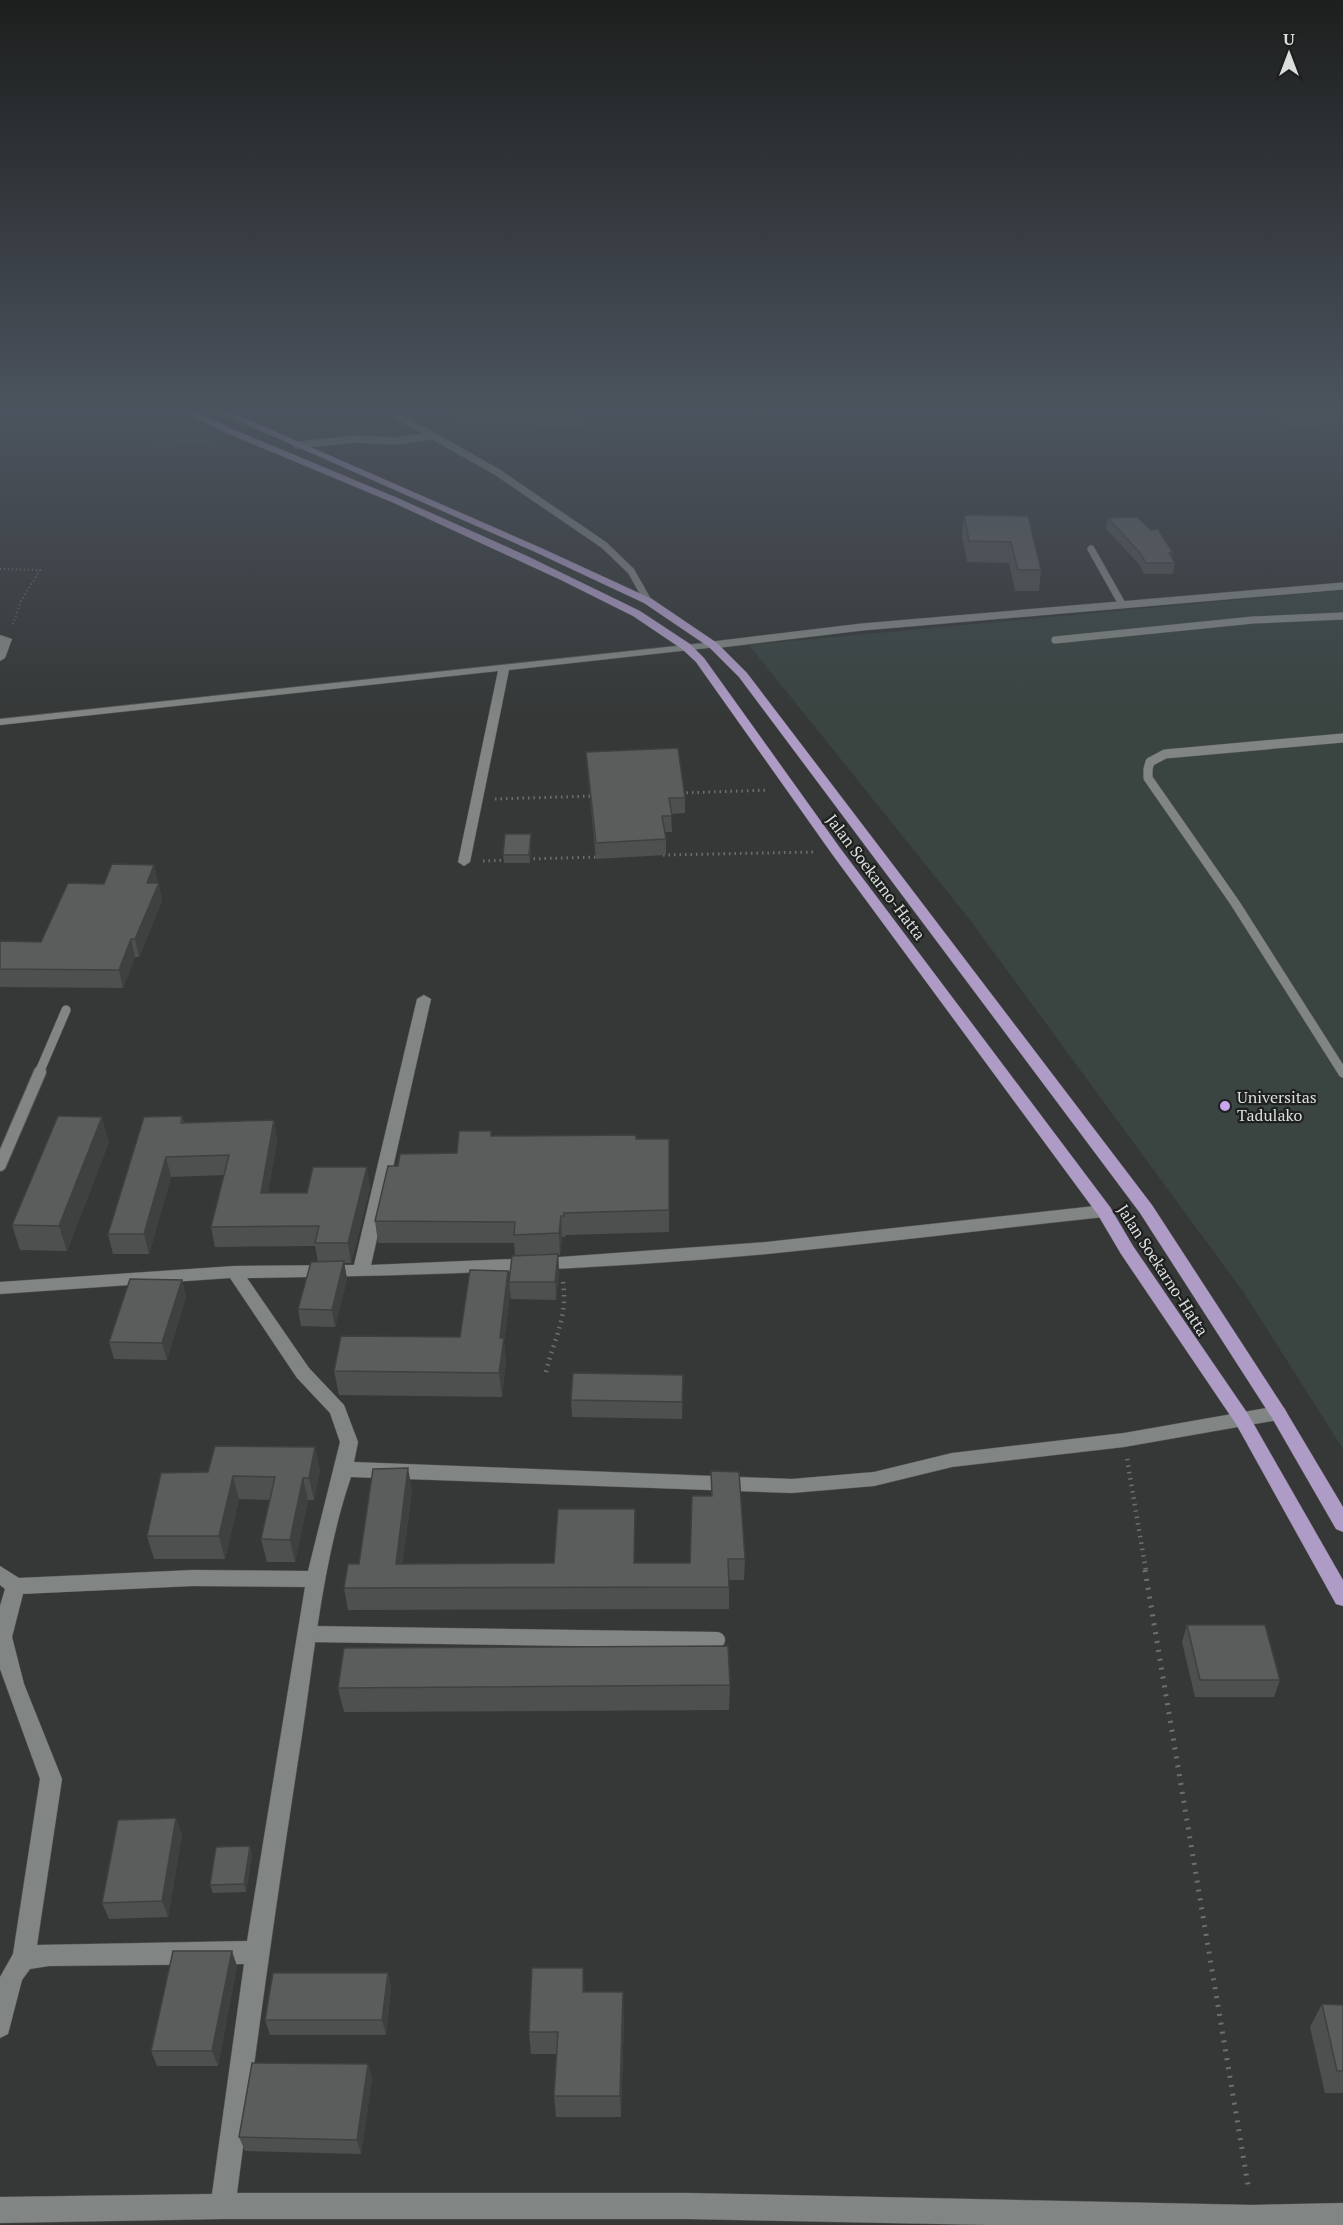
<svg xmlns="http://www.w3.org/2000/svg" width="1343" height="2225" font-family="'PT Serif',serif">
  <rect width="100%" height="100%" fill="#353837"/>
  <path fill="#3a4441" d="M1343 590V1449L1244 1293 970 920 749 645Z"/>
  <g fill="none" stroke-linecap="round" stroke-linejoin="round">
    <g stroke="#525554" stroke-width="8">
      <path id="service-far3" d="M382 407 497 472 604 545 631 571 648 601
        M297 445 356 439 395 441 431 436
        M1091 549 1122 604
        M1055 640 1253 620 1343 616
        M713 645 862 627 1343 586"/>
    </g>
    <g stroke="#525554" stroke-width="10">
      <path id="service-far2" d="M1343 738 1165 754 1150 762 1148 769V778L1235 903 1343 1073
        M39 1073 66 1010"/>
    </g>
    <g stroke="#525554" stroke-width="14">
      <path id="service-far1" d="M0 1165 40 1072"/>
    </g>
    <g stroke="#525554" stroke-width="17">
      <path id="service" d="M309 1634 717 1640"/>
    </g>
    <g stroke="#525554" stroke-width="1">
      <path id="minor" d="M0 635 12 639 5 658 0 661Z
        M713 642 718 645 717 647 509 670 470 862 464 866 458 862 498 671 0 725V719Z
        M424 995 431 999 371 1265 560 1257 766 1242 1104 1205 1110 1207 1112 1211 1110 1215 1104 1217C992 1229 879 1243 767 1254 594 1270 420 1276 247 1278L309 1368 344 1405 358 1442 354 1462 792 1479 874 1472 952 1453 1124 1433 1278 1406 1284 1408 1287 1413 1284 1418 1278 1420 1124 1447 952 1467 874 1486 792 1493 351 1477C323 1559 315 1649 302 1735 278 1888 257 2040 237 2193H688L1253 2205 1343 2203V2225H989L688 2219H223L0 2223V2197L212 2194 244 1964 49 1966 30 1969 22 1980 8 2034 0 2038V1977L13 1954 40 1779 0 1669V1606L5 1589 0 1585V1566L19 1578 193 1570 308 1571 340 1442 330 1413 297 1378 230 1278 0 1294V1282L234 1266 354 1265 417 999ZM193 1586 305 1587 247 1941 37 1945 62 1779 24 1684 12 1637 23 1594Z"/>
    </g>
    <g stroke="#525554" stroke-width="1">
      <path id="primary" d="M176 407H187L230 428 400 499 527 556 640 611 690 644 704 658 840 848 1110 1207 1133 1246 1248 1414 1343 1580V1606L1336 1604 1236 1424 1121 1254 1098 1215 832 854 696 662 682 649 633 616 561 580 394 503 224 432Z
        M207 407H219L539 547 652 599 717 643 747 673 1152 1205 1284 1408 1343 1507V1532L1336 1529 1272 1418 1140 1213 739 677 709 647 644 603 533 551Z"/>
    </g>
    <path stroke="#6c6f6e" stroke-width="2" stroke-dasharray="1 3" stroke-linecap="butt" d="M444 423 458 411
      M0 435 209 441
      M486 445 599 446
      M0 569 40 570 21 601 12 627"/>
    <path stroke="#6c6f6e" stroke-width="3" stroke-dasharray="1.5 4" stroke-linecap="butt" d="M681 793 769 790
      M495 799 593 796
      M663 855 814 852
      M528 859 598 857
      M483 861 508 860"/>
    <path stroke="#6c6f6e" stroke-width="4.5" stroke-dasharray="1.5 5" stroke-linecap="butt" d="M546 1372C554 1338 568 1318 563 1282
      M1127 1459 1146 1571"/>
    <path stroke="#6c6f6e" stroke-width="5" stroke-dasharray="2 7" stroke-linecap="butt" d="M1145 1570 1249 2191"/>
    <use href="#service-far3" stroke="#818583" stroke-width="7"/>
    <use href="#service-far2" stroke="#818583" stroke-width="9"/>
    <use href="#service-far1" stroke="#818583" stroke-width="12"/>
    <use href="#service" stroke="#818583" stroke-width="16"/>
    <use href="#minor" fill="#818583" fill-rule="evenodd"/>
    <use href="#primary" fill="#af9cc6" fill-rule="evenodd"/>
  </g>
  <path fill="#4d504f" d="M454 407H583L582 427 455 422Z
    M1267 407H1332L1338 411 1335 424 1289 427Z
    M964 515 1028 516 1041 570 1039 591H1015L1009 563 967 562 962 536Z
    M1108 518 1173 553 1172 558 1175 563 1173 574H1144L1139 564 1106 529Z
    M586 752 685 798V813L671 814 672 832H665L666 839V855L596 859 587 767Z
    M531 842 530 863H504L503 855Z
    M154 865 162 901 139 957H135L123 988 0 987V941L41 942 104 884Z
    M182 1116 184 1123 274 1120 277 1140 268 1193H307L370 1187 351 1263H344L347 1279 335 1327 301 1326 298 1309 318 1262 315 1246 215 1247 211 1227 224 1175 171 1177 149 1254H113L108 1234Z
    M492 1136 669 1139V1232L566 1235 565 1237H562L560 1255H558L559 1271 556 1300 511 1299 509 1282 515 1256 514 1243H378L375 1221 398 1166 457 1153Z
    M109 1142 67 1251 20 1250 12 1225Z
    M508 1271 510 1294 504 1343 506 1361 502 1397 339 1395 334 1371 460 1337Z
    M182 1280 186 1297 167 1360 114 1359 109 1342Z
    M683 1375 682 1419 572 1417 571 1400Z
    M320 1470 314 1500H308L295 1562H267L261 1539 270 1500 239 1499 225 1559H154L147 1536 161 1473Z
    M711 1471 745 1559 744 1580H729V1609L348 1610 344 1588 359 1564 412 1490 402 1564 554 1563 635 1530 634 1563H690L711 1496Z
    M1187 1625 1280 1680 1274 1697H1195L1182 1642Z
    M730 1685 729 1710 344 1712 338 1688Z
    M182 1834 168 1917 109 1919 102 1903Z
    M252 1854 246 1892 213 1893 210 1885Z
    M237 1966 218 2066H157L151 2051Z
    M388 1973 391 1988 386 2035H270L265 2020Z
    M585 1992 624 2015 621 2117H556L554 2096 557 2054H531L529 2032Z
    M1322 2004 1343 2005V2093H1325L1310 2027Z
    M368 2064 372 2079 361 2154 245 2151 239 2137Z"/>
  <path fill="#3f4140" d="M582 407H583L582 427 581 413Z
    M531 834V842L530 863 529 855Z
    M154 865 158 883 151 901 147 883Z
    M159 883 162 901 139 957 135 939Z
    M131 939 135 957 123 988 119 970Z
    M102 1117 109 1142 67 1251 59 1226Z
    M274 1120 277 1140 265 1213 261 1193Z
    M166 1157 171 1177 149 1254 144 1234Z
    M367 1167 370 1187 351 1263 348 1243Z
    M561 1216 562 1237 560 1255 559 1233Z
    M558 1254 559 1271 556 1300 555 1282Z
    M344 1261 347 1279 335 1327 332 1310Z
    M508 1271 510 1294 504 1343 506 1361 502 1397 499 1373 500 1338Z
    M182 1280 186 1297 167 1360 162 1343Z
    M315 1447 320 1470 314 1500 309 1478Z
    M408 1468 412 1490 400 1585 396 1564Z
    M233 1476 239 1499 225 1559 219 1536Z
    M303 1478 308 1500 295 1562 290 1540Z
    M176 1818 182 1834 168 1917 162 1901Z
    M250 1846 252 1854 246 1892 244 1884Z
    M232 1951 237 1966 218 2066 212 2051Z
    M583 1968 585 1991 584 2015 583 1992Z
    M388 1973 391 1988 386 2035 382 2020Z
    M623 1992 624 2015 621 2117 620 2096Z
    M368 2064 372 2079 361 2154 357 2140Z"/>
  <path fill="#5a5d5c" stroke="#3f4140" stroke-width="1.5" d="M454 407H582L581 413Z
    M1284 407H1332L1338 411 1292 414Z
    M964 515 1028 516 1041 570H1018L1011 542 969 541Z
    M1137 517 1151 530 1158 529 1173 553H1169L1175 563H1146L1140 553 1108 518Z
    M678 748 685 798H669L672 816H662L666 839 596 843 586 752Z
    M505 834H531L529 855H503Z
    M112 864 154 865 147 883H159L135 939H131L119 970 0 969V941L41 942 68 883 104 884Z
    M58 1116 102 1117 59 1226 12 1225Z
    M182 1116 181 1123 274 1120 261 1193H307L313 1167H367L348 1243H315L319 1226 211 1227 229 1155 166 1157 144 1234H108L144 1117Z
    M459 1131H491V1136L636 1135V1139H669V1210L564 1213V1216H561L559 1233 514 1235 515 1222 375 1221 388 1166H398L400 1154 457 1153Z
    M558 1254 555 1282H509L512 1256Z
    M344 1261 332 1310 298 1309 311 1262Z
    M470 1270 508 1271 500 1338H504L499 1373 334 1371 341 1336 460 1337Z
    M130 1279 182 1280 162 1343 109 1342Z
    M573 1373 683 1375 682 1402 571 1400Z
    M215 1446 315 1447 309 1478H303L290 1540 261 1539 275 1477 233 1476 219 1536H147L161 1473 208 1472Z
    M408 1468 396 1564 554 1563 558 1509H635L634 1563H690L692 1496H712L711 1471 739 1472 745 1559H728L729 1587 344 1588 348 1564H359L373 1469Z
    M1187 1625H1265L1280 1680H1200Z
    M728 1646 730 1685 338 1688 344 1648Z
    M176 1818 162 1901 102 1903 118 1820Z
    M250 1846 244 1884 210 1885 216 1847Z
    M173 1951H232L212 2051H151Z
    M532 1968H583V1992H623L620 2096H554L558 2032H529Z
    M273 1973H388L382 2020H265Z
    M1322 2004 1343 2005V2071H1337Z
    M252 2063 368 2064 357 2140 239 2137Z"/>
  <linearGradient id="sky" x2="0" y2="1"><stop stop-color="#1d1f1e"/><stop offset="0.57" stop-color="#4b535e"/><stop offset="1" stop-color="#4b535e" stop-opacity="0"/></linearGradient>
  <rect width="1343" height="719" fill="url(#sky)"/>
  <circle fill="#c9a5ee" stroke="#1e1f1f" stroke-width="2" cx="1225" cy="1106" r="6"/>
  <g text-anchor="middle" stroke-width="4.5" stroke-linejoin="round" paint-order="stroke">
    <g font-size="16" fill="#dcdedd" stroke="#1e1f1f">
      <text transform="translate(876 877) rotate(53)" y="6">Jalan Soekarno-Hatta</text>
      <text transform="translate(1163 1270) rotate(57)" y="6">Jalan Soekarno-Hatta</text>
    </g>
    <g font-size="16" fill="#dcdedd" stroke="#1e1f1f" text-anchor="start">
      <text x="1237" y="1103">Universitas<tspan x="1237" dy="18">Tadulako</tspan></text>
    </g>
  </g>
  <g transform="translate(1289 54)" stroke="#1e1f1f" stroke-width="4.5" paint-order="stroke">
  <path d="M0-4.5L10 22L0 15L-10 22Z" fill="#dcdedd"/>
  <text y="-9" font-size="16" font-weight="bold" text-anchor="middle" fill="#dcdedd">U</text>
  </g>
</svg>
